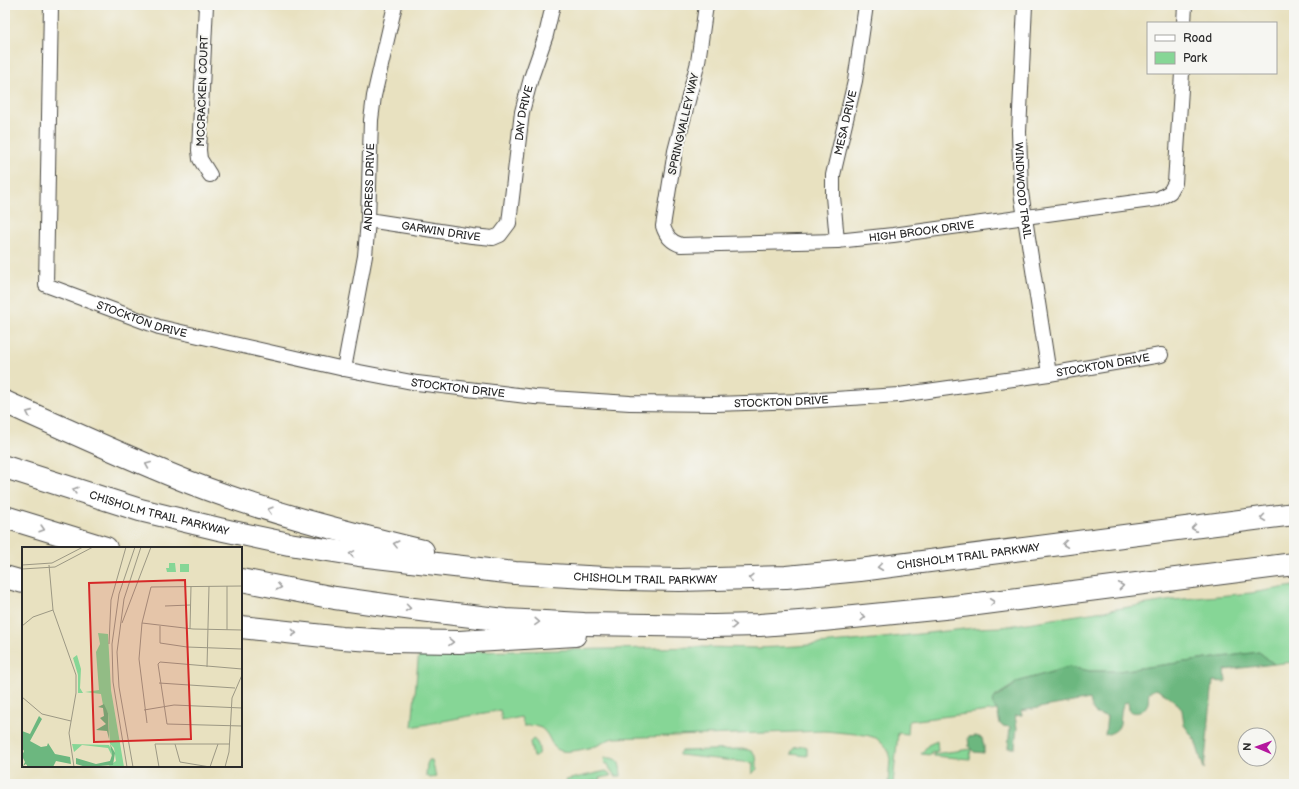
<svg xmlns="http://www.w3.org/2000/svg" width="1299" height="789" font-family="'Balsamiq Sans',sans-serif">
  <rect width="100%" height="100%" fill="#f6f6f2"/>
  <filter id="ink" filterUnits="userSpaceOnUse"><feTurbulence type="fractalNoise" baseFrequency=".025" numOctaves="2"/><feDisplacementMap in="SourceGraphic" scale="8" xChannelSelector="R" yChannelSelector="G"/><feConvolveMatrix kernelMatrix="1 2 1 2 8 2 1 2 1" color-interpolation-filters="sRGB"/></filter>
  <filter id="wash" filterUnits="userSpaceOnUse"><feTurbulence type="fractalNoise" baseFrequency=".012" numOctaves="4" result="noise"/><feDisplacementMap in="SourceGraphic" scale="16" xChannelSelector="R" yChannelSelector="G"/><feGaussianBlur stdDeviation="0.9" result="paint"/><feColorMatrix in="noise" values="0 0 0 0 0 0 0 0 0 0 0 0 0 0 0 0 0 1.4 0 .05"/><feComposite in="paint" operator="in"/></filter>
  <g filter="url(#wash)">
    <rect width="100%" height="100%" fill="#e8e1c0"/>
    <path fill="#86d696" stroke="#588060" d="M1294 586V662L1274 664 1259 652 1118 671H1090L1069 667 1017 682 1012 686 996 696 992 702 997 710 909 721 908 734 898 733 893 784H888L890 759 887 748 876 738 866 735 825 731 613 738C606 740 602 744 596 746 589 748 569 753 562 751 548 749 552 730 536 726 532 725 528 726 524 726L521 717 502 721 500 710 412 727 419 650 468 652 699 647 758 648 797 646 874 639 973 628 1002 627 1173 600 1251 593Z
      M533 739C540 743 541 753 535 757H533L530 742Z
      M937 741 938 751 931 752V755L921 754 928 745Z
      M804 746 807 747V756L791 754 794 748Z
      M741 749C756 750 757 755 757 769L752 774 753 763 679 755V753L681 751Z
      M971 749 970 759 933 756V754Z
      M611 758C621 760 620 767 621 776H615L610 769 608 764H605L604 758Z
      M429 760H432L436 777 430 778 426 775 427 764Z
      M606 771 609 773 611 776 599 778 600 780 580 784H567L566 780Z"/>
    <path fill="#6cb77f" stroke="#4c7155" d="M1259 652 1274 664 1225 670 1226 680 1225 682 1213 681 1204 769 1195 740 1184 725 1182 710 1179 705 1168 696 1156 689 1149 692C1148 696 1149 699 1148 703 1145 711 1136 716 1129 710L1128 702 1124 703C1116 719 1128 729 1105 735L1107 716C1092 714 1093 713 1090 699L1021 711 1022 715 1015 716 1017 728 1015 748H1008L1010 727 1002 726 1000 724 997 710 993 705 992 701C1000 692 1009 691 1017 682L1069 667 1090 671H1118Z
      M976 736 982 738 984 746V753L974 752 969 747 968 737Z"/>
  </g>
  <g filter="url(#ink)">
    <g fill="none" stroke-linecap="round" stroke-linejoin="round">
      <g stroke="#474641" stroke-width="16">
        <g id="street">
          <path id="s1" d="M51 5 46 285 159 327 344 369 417 383 535 397 630 403 715 404 803 401 899 395 1049 374 1161 355"/>
          <path d="M206 5 199 150 200 159 210 175"/>
          <path id="s2" d="M706 5 698 62 675 151 663 226C666 236 671 242 681 245L837 241 893 235 1158 199 1170 192 1175 183 1182 73"/>
          <path id="s3" d="M1025 5 1019 132 1021 192 1049 374"/>
          <path d="M1184 23 1185 5"/>
          <path id="s4" d="M368 220 472 236 493 238 500 235 509 223 522 112 531 78 546 35 553 5"/>
          <path id="s5" d="M837 241 833 196V175L855 81 866 5"/>
          <path id="s6" d="M344 369 365 256 368 220 371 120 374 96 395 5"/>
        </g>
      </g>
      <g stroke="#474641" stroke-width="24">
        <g id="highway">
          <path d="M5 402C67 430 128 458 191 483 266 512 345 532 423 551"/>
          <path id="s7" d="M5 467 140 510 219 529 289 544 359 555 515 573 623 579 680 580 786 577 860 570 1294 514"/>
          <path d="M5 517 106 548"/>
          <path d="M5 577 23 582"/>
          <path d="M241 580 335 598 413 609 505 620 584 624 713 626 760 625 813 621 954 607 1294 564"/>
          <path d="M241 627 342 638 389 641 459 642 575 635"/>
        </g>
      </g>
      <use href="#street" stroke="#fff" stroke-width="14"/>
      <use href="#highway" stroke="#fff" stroke-width="22"/>
    </g>
    <defs><path id="oneway-chevron" d="M-2-3.5L2.5 0L-2 3.5" fill="none" stroke-width="1.6" stroke-linecap="round" stroke-linejoin="round"/></defs>
    <g stroke="#a0a0a0">
      <use href="#oneway-chevron" transform="translate(29 413) rotate(-156)"/>
      <use href="#oneway-chevron" transform="translate(148 465) rotate(-157)"/>
      <use href="#oneway-chevron" transform="translate(75 490) rotate(-163)"/>
      <use href="#oneway-chevron" transform="translate(270 510) rotate(-164)"/>
      <use href="#oneway-chevron" transform="translate(1263 518) rotate(172)"/>
      <use href="#oneway-chevron" transform="translate(1194 528) rotate(173)"/>
      <use href="#oneway-chevron" transform="translate(42 529) rotate(17)"/>
      <use href="#oneway-chevron" transform="translate(396 544) rotate(-166)"/>
      <use href="#oneway-chevron" transform="translate(1065 544) rotate(173)"/>
      <use href="#oneway-chevron" transform="translate(352 554) rotate(-171)"/>
      <use href="#oneway-chevron" transform="translate(880 567) rotate(173)"/>
      <use href="#oneway-chevron" transform="translate(751 578) rotate(178)"/>
      <use href="#oneway-chevron" transform="translate(1121 586) rotate(-7)"/>
      <use href="#oneway-chevron" transform="translate(279 587) rotate(11)"/>
      <use href="#oneway-chevron" transform="translate(992 602) rotate(-7)"/>
      <use href="#oneway-chevron" transform="translate(408 608) rotate(8)"/>
      <use href="#oneway-chevron" transform="translate(863 617) rotate(-5)"/>
      <use href="#oneway-chevron" transform="translate(537 622) rotate(3)"/>
      <use href="#oneway-chevron" transform="translate(734 625) rotate(-1)"/>
      <use href="#oneway-chevron" transform="translate(294 633) rotate(6)"/>
      <use href="#oneway-chevron" transform="translate(451 642) rotate(1)"/>
    </g>
  </g>
  <g text-anchor="middle" stroke-width="4" stroke-linejoin="round" paint-order="stroke">
    <g font-size="11" fill="#2b2b2b" stroke="#f6f6f2">
      <text transform="translate(202 91) rotate(-88)" y="4">MCCRACKEN COURT</text>
      <text dy="4" stroke="none"><textPath href="#s4" startOffset="260">DAY DRIVE</textPath></text>
      <text dy="4" stroke="none"><textPath href="#s5" startOffset="120">MESA DRIVE</textPath></text>
      <text transform="translate(683 124) rotate(-77)" y="4">SPRINGVALLEY WAY</text>
      <text dy="4" stroke="none"><textPath href="#s6" startOffset="184">ANDRESS DRIVE</textPath></text>
      <text dy="4" stroke="none"><textPath href="#s3" startOffset="186">WINDWOOD TRAIL</textPath></text>
      <text dy="4" stroke="none"><textPath href="#s4" startOffset="74">GARWIN DRIVE</textPath></text>
      <text dy="4" stroke="none"><textPath href="#s2" startOffset="494">HIGH BROOK DRIVE</textPath></text>
      <text dy="4" stroke="none"><textPath href="#s1" startOffset="382">STOCKTON DRIVE</textPath></text>
      <text dy="4" stroke="none"><textPath href="#s1" startOffset="1354">STOCKTON DRIVE</textPath></text>
      <text dy="4" stroke="none"><textPath href="#s1" startOffset="706">STOCKTON DRIVE</textPath></text>
      <text dy="4" stroke="none"><textPath href="#s1" startOffset="1030">STOCKTON DRIVE</textPath></text>
      <text dy="4" stroke="none"><textPath href="#s7" startOffset="161">CHISHOLM TRAIL PARKWAY</textPath></text>
      <text dy="4" stroke="none"><textPath href="#s7" startOffset="977">CHISHOLM TRAIL PARKWAY</textPath></text>
      <text dy="4" stroke="none"><textPath href="#s7" startOffset="653">CHISHOLM TRAIL PARKWAY</textPath></text>
    </g>
  </g>
  <g transform="translate(22 547)">
    <rect width="220" height="220" fill="#e8e1c0"/>
    <path d="M147 16H153L154 25H158V17H167V25H145L144 21H147ZM76 86 86 87 89 143 102 220H85L94 214 92 201 88 197 86 166 81 158 79 147 63 145 77 143 74 105 78 97ZM55 108 59 122 58 141 61 146H56V128L51 111ZM50 197 87 198 89 202 90 209 86 201 60 198 52 205Z" fill="#86d696"/>
    <path d="M82 157 86 166 87 192 85 184 74 183 84 177 78 171 82 169 81 161 76 160ZM17 169 20 172 8 194 19 200 25 199 26 196 33 207 48 210 49 217 34 214 31 220H6L4 217 1 219 3 215 0 209 2 204 0 201V184L8 187ZM88 197 93 206 91 218 64 220 54 217V211L74 217 88 214 90 208Z" fill="#6cb77f"/>
    <path fill="none" stroke="#9c9884" stroke-width="1" d="M0 18 30 16 61 0M27 18 31 63 54 128V146L47 186 52 220M0 22 33 20 71 0M143 59 168 58M100 76 129 0M120 76 171 82 220 83M0 79 11 70 31 63M138 79V96L165 100 220 102M168 82 169 39M205 83V39M87 97 89 53 104 0M185 120 187 39M220 122 138 115 136 117 145 177 220 179M137 136 213 141M0 150 20 167 49 174M122 163 152 158 220 161M125 176 117 112 120 76 129 40 220 39M153 197 158 215 188 220M105 220 91 135 90 97 97 47 113 0M111 220 97 140 95 105 102 52 119 0M137 220 133 197H208M188 220 196 197M203 220 207 205 210 151 220 128"/>
    <path fill="#d62828" fill-opacity="0.15" stroke="#d62828" stroke-width="2" d="M163 33 169 192 72 195 67 36Z"/>
    <rect width="220" height="220" fill="none" stroke="#2b2b2b" stroke-width="2"/>
  </g>
  <rect width="1299" height="789" fill="none" stroke="#f6f6f2" stroke-width="20"/>
  <rect x="1147" y="22" width="130" height="52" fill="#f6f6f2" stroke="#a5a5a2"/>
  <rect x="1155" y="35" width="20" height="6" fill="#ffffff" stroke="#a5a5a2"/>
  <text x="1183" y="42" font-size="12" fill="#2b2b2b">Road</text>
  <rect x="1155" y="52" width="20" height="12" fill="#86d696" stroke="#a5a5a2"/>
  <text x="1183" y="62" font-size="12" fill="#2b2b2b">Park</text>
  <g transform="translate(1257 747) rotate(272)"><circle r="19" fill="#f6f6f2" stroke="#a5a5a2"/>
  <path d="M0-3L7 15L0 10L-7 15Z" fill="#b5179e"/>
  <text y="-6" font-size="11" font-weight="bold" text-anchor="middle" fill="#2b2b2b">N</text>
  </g>
</svg>
